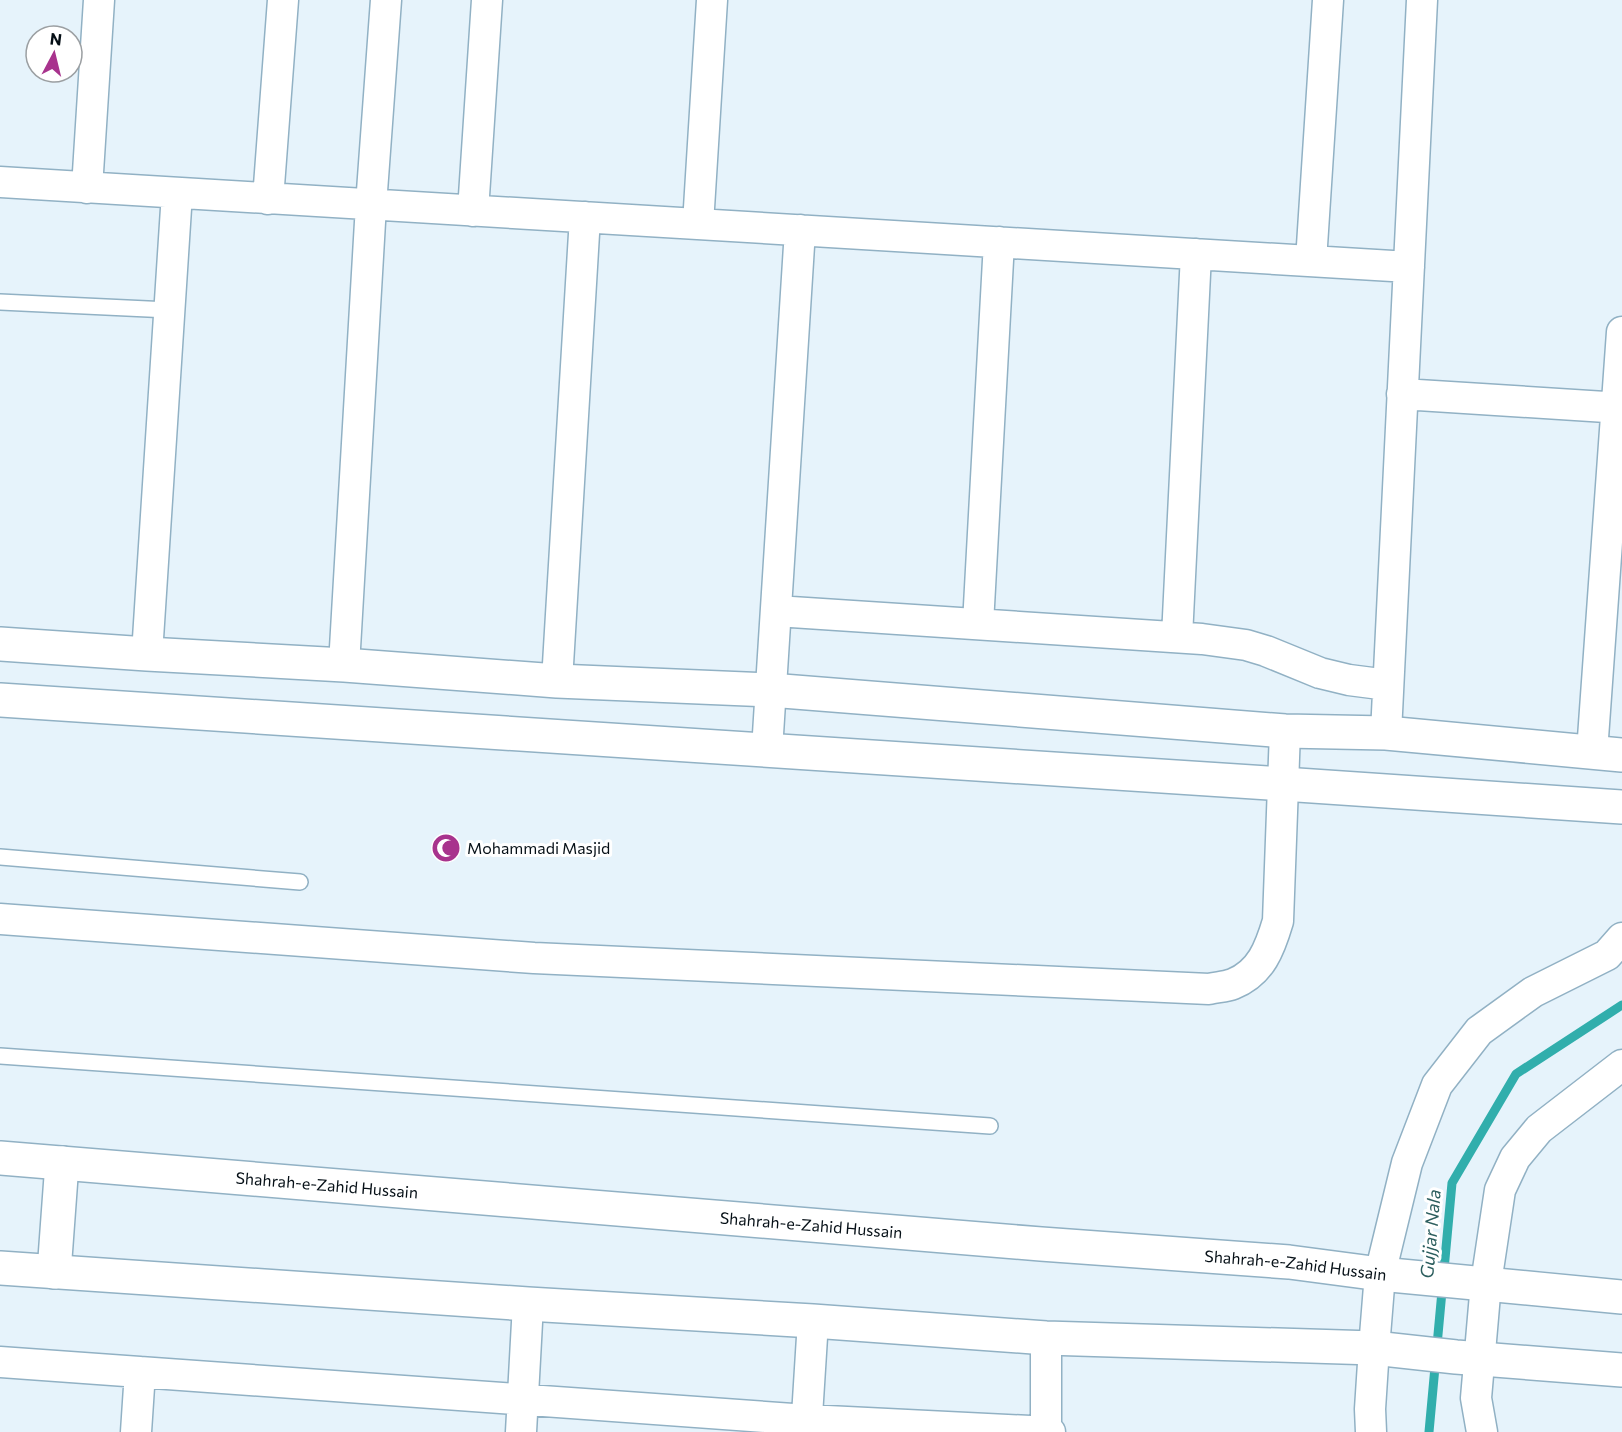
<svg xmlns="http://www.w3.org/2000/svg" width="1622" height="1432" font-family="Commissioner,sans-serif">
  <rect width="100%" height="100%" fill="#e6f3fb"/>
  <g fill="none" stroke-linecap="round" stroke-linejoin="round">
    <path stroke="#31aeac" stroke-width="9" d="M1429 1432 1452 1183 1516 1074 1622 1005"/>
    <g stroke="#91b1c4" stroke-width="18">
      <path id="service" d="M0 302 169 310
        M0 857 300 882
        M0 1056 990 1126"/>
    </g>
    <g stroke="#91b1c4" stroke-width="33">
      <path id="minor" d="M0 182 1409 267
        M87 188 99 0
        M268 199 283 0
        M473 211 487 0
        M698 224 712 0
        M1311 261 1328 0
        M1402 394 1622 408
        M776 611 1202 639 1246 645 1266 651 1320 673 1349 680 1388 685
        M978 624 999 242
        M1177 637 1196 254
        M147 654 177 193
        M344 665 371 205 386 0
        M557 681 585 217
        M1386 733 1422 0
        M767 750 800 230
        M1592 752 1622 332
        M0 919 534 958 1209 989C1217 987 1225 987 1233 984 1261 973 1270 948 1278 921L1285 731
        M1046 1338V1432
        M0 1362 807 1420 1050 1432
        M136 1432 140 1372
        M521 1432 528 1304
        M806 1432 813 1321
        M1371 1432 1370 1409 1374 1348 1380 1274 1407 1163 1437 1085 1479 1031 1533 992 1607 955 1622 938
        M1482 1432 1476 1398 1486 1283 1500 1190 1515 1158 1539 1129 1622 1065"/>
    </g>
    <g stroke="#91b1c4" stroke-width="36">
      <path id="tertiary" d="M0 644 147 654 344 665 557 681 770 690 1285 731 1386 733 1622 755
        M0 700 1283 784 1622 807"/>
    </g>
    <g stroke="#91b1c4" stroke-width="36">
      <g id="secondary">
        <path id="s1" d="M0 1158 1041 1244 1289 1262 1380 1274 1622 1297"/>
        <path d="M0 1268 528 1304 813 1321 1046 1338 1374 1348 1456 1357 1622 1370"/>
        <path d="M54 1272 62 1163"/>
      </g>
    </g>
    <use href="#service" stroke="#fff" stroke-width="15"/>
    <use href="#minor" stroke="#fff" stroke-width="30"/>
    <use href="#tertiary" stroke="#fff" stroke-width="33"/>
    <use href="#secondary" stroke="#fff" stroke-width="33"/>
  </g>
  <defs>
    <g id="mosque-disc" transform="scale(1.5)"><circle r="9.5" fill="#a8338d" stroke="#fff"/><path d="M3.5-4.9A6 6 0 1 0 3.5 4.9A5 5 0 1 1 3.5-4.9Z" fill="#fff"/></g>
  </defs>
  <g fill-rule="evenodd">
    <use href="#mosque-disc" x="446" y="848"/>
  </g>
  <g text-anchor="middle" stroke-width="6" stroke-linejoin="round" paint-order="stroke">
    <g font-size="16" fill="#050f16" stroke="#fff" text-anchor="start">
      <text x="467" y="854">Mohammadi Masjid</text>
    </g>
    <g font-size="16" fill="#050f16" stroke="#fff">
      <text dy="6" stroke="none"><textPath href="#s1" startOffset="328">Shahrah-e-Zahid Hussain</textPath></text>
      <text dy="6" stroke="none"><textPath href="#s1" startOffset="814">Shahrah-e-Zahid Hussain</textPath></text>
      <text dy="6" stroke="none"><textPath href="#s1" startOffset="1300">Shahrah-e-Zahid Hussain</textPath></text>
    </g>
    <g font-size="18" font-style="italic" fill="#2c5e5e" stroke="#fff">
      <text transform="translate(1431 1234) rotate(-85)" y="6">Gujjar Nala</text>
    </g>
  </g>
  <g transform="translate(54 54) rotate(7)"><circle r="28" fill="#ffffff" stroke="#9b9fa2" stroke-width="1.5"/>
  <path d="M0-4.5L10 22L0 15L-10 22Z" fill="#a8338d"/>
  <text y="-9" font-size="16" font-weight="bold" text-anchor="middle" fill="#050f16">N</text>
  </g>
</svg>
